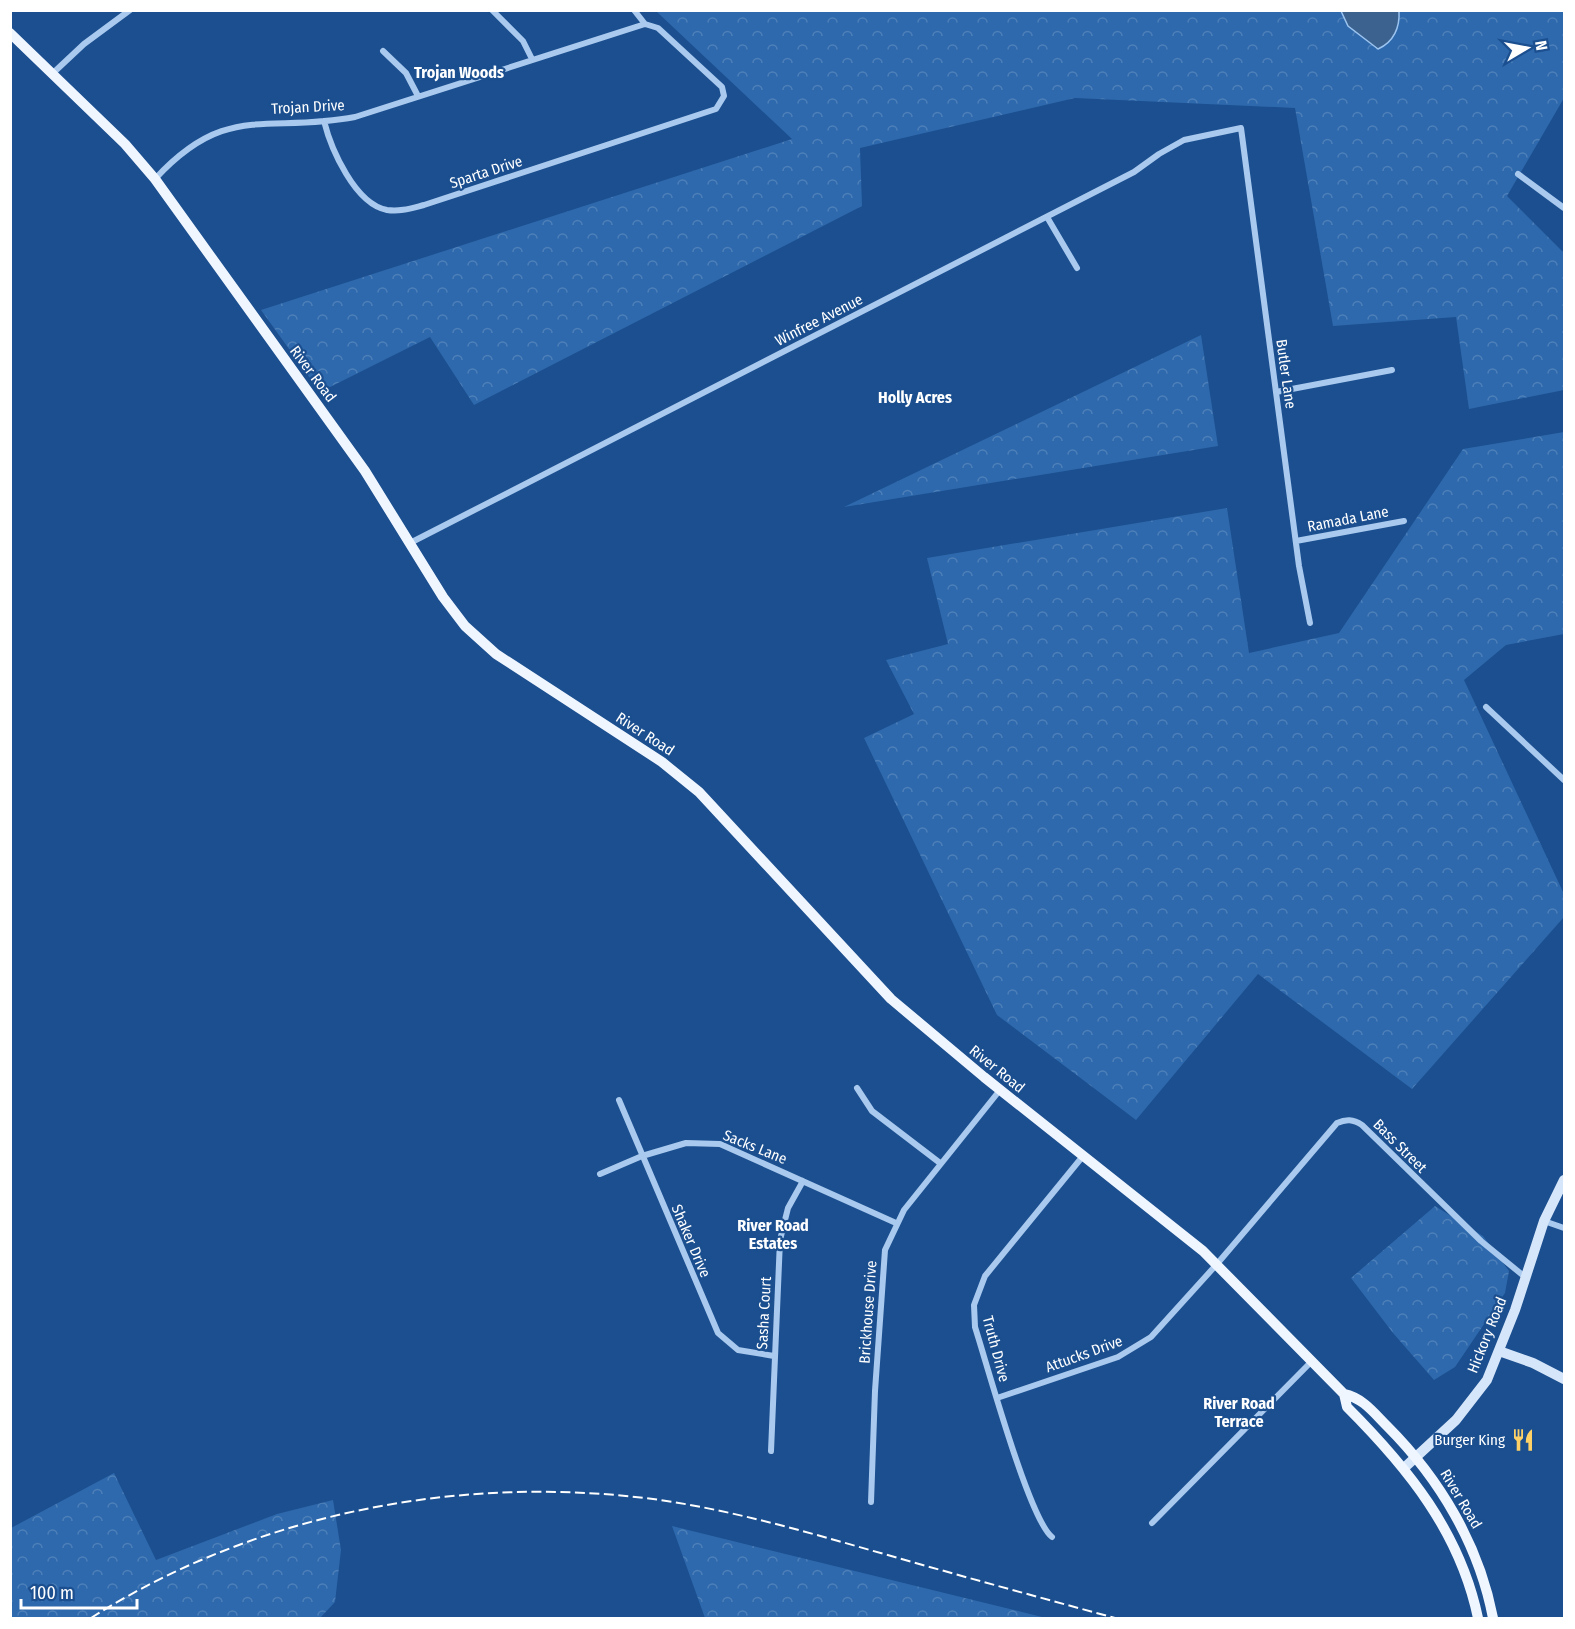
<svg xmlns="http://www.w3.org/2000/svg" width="1575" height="1629" font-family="'Fira Sans Condensed',sans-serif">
  <defs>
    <pattern id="forest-crowns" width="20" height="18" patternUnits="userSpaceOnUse" patternTransform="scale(1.5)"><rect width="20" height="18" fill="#2e69ad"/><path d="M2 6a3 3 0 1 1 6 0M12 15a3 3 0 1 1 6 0" fill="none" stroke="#4d80b9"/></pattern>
  </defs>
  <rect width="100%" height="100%" fill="#1b4f8f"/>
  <path fill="url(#forest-crowns)" d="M656 11H1564V98L1507 196 1564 253V390L1469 409 1456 317 1333 326 1295 108 1075 98 860 148 862 206 474 405 430 337 320 392 261 310 792 139Z
    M1201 335 1218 446 844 507Z
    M1564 432V634L1506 645 1464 680 1564 894V917L1412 1089 1258 974 1136 1120 997 1015 864 738 914 714 886 660 948 644 927 558 1227 508 1249 653 1339 633 1463 449Z
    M1435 1206 1483 1236 1509 1271 1505 1293 1455 1367 1434 1380 1393 1333 1351 1278Z
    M114 1473 156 1560 277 1514 333 1500 341 1550 335 1602 320 1618H11V1528Z
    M672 1526 1046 1618H705Z"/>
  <path fill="#3c6290" stroke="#9cc4f0" stroke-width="1.5" d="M1341 11H1399C1400 27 1394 42 1378 49L1348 26Z"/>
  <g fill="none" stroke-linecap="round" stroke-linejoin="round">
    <path stroke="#a9c9ee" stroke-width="6" d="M492 10 523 41 532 59
      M383 51 406 73 418 96
      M52 74 84 44 130 10
      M324 121C331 149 355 204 387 210 400 212 412 208 424 205L716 109 724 96 722 87 658 28 645 24 634 10
      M1518 174 1564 208
      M155 179C227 101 267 134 355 117L645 24
      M1047 217 1077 268
      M1276 392 1392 370
      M1296 541 1404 521
      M410 543 1134 172 1159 154 1184 140 1241 128 1299 566 1310 623
      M1486 707 1564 780
      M857 1088 872 1111 940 1163
      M619 1100 718 1333 738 1350 774 1356
      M600 1174 642 1156 686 1143 720 1144 896 1223
      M1544 1221 1564 1228
      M997 1398 1118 1357 1151 1337 1217 1264 1337 1123C1346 1119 1353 1119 1362 1125L1481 1241 1525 1277
      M771 1451 780 1240 788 1208 803 1181
      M871 1502 875 1391 885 1250 904 1210 1000 1090
      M1152 1523 1312 1361
      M1052 1537C1029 1519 987 1364 975 1327L974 1305 985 1276 1083 1156"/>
    <path stroke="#d6e6fa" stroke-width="10" d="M1499 1351 1533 1363 1564 1379
      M1404 1468 1456 1420 1487 1380 1515 1310 1544 1221 1564 1180"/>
    <path stroke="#f0f6ff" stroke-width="10" d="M10 33 125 144 155 179 365 471 443 597 465 626 496 654 662 762 699 792 891 999 984 1077 1203 1251 1344 1394C1363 1398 1374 1413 1387 1426 1440 1479 1479 1545 1493 1618
      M1344 1394 1347 1407C1408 1468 1460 1532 1478 1618"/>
    <path stroke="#fff" stroke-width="2" stroke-dasharray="10 4.5" stroke-linecap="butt" d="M91 1618C258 1512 465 1473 660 1500 736 1511 810 1533 884 1554 961 1576 1038 1597 1115 1618"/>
  </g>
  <defs>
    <g id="restaurant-bare" transform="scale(1.8)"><path d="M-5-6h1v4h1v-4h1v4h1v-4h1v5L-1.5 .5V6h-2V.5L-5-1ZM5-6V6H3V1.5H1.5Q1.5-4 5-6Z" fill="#ffd166" stroke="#1b4f8f" stroke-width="2.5" paint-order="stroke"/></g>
  </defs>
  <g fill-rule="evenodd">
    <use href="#restaurant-bare" x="1523" y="1440"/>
  </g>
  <g text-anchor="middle" stroke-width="4.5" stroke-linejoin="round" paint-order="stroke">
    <g font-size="15" fill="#fff" stroke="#1b4f8f">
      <text transform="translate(308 107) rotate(-3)" y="5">Trojan Drive</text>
      <text transform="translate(486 172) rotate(-18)" y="5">Sparta Drive</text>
      <text transform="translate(819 320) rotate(-27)" y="5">Winfree Avenue</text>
      <text transform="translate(313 374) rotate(53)" y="5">River Road</text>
      <text transform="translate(1286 374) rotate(82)" y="5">Butler Lane</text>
      <text transform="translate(1348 519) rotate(-11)" y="5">Ramada Lane</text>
      <text transform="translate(645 734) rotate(33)" y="5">River Road</text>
      <text transform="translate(997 1069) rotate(39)" y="5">River Road</text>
      <text transform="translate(1400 1146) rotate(45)" y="5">Bass Street</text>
      <text transform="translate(755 1147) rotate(22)" y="5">Sacks Lane</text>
      <text transform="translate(691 1241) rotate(67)" y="5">Shaker Drive</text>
      <text transform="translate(868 1312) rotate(-86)" y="5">Brickhouse Drive</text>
      <text transform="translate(764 1313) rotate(-87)" y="5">Sasha Court</text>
      <text transform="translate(1487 1335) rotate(-68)" y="5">Hickory Road</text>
      <text transform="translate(996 1349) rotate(75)" y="5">Truth Drive</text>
      <text transform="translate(1084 1354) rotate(-20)" y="5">Attucks Drive</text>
      <text transform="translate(1461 1499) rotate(59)" y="5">River Road</text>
    </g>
    <g font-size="15" fill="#fff" stroke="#1b4f8f" text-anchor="end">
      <text x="1505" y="1445">Burger King</text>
    </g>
    <g font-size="16" font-weight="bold" fill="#fff" stroke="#1b4f8f">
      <text x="459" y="78">Trojan Woods</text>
      <text x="915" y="403">Holly Acres</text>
      <text x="773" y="1231">River Road<tspan x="773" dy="18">Estates</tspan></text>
      <text x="1239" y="1409">River Road<tspan x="1239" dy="18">Terrace</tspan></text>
    </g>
  </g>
  <rect width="1575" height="1629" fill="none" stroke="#ffffff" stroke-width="24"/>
  <g transform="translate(1527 48) rotate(80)" stroke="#1b4f8f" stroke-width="4.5" paint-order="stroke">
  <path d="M0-4.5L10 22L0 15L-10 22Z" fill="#ffffff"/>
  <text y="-9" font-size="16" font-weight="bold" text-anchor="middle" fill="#ffffff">N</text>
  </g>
  <path d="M21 1599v9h116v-9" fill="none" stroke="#ffffff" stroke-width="3"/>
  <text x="30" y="1599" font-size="18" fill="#ffffff" stroke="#1b4f8f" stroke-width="4.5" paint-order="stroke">100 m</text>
</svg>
